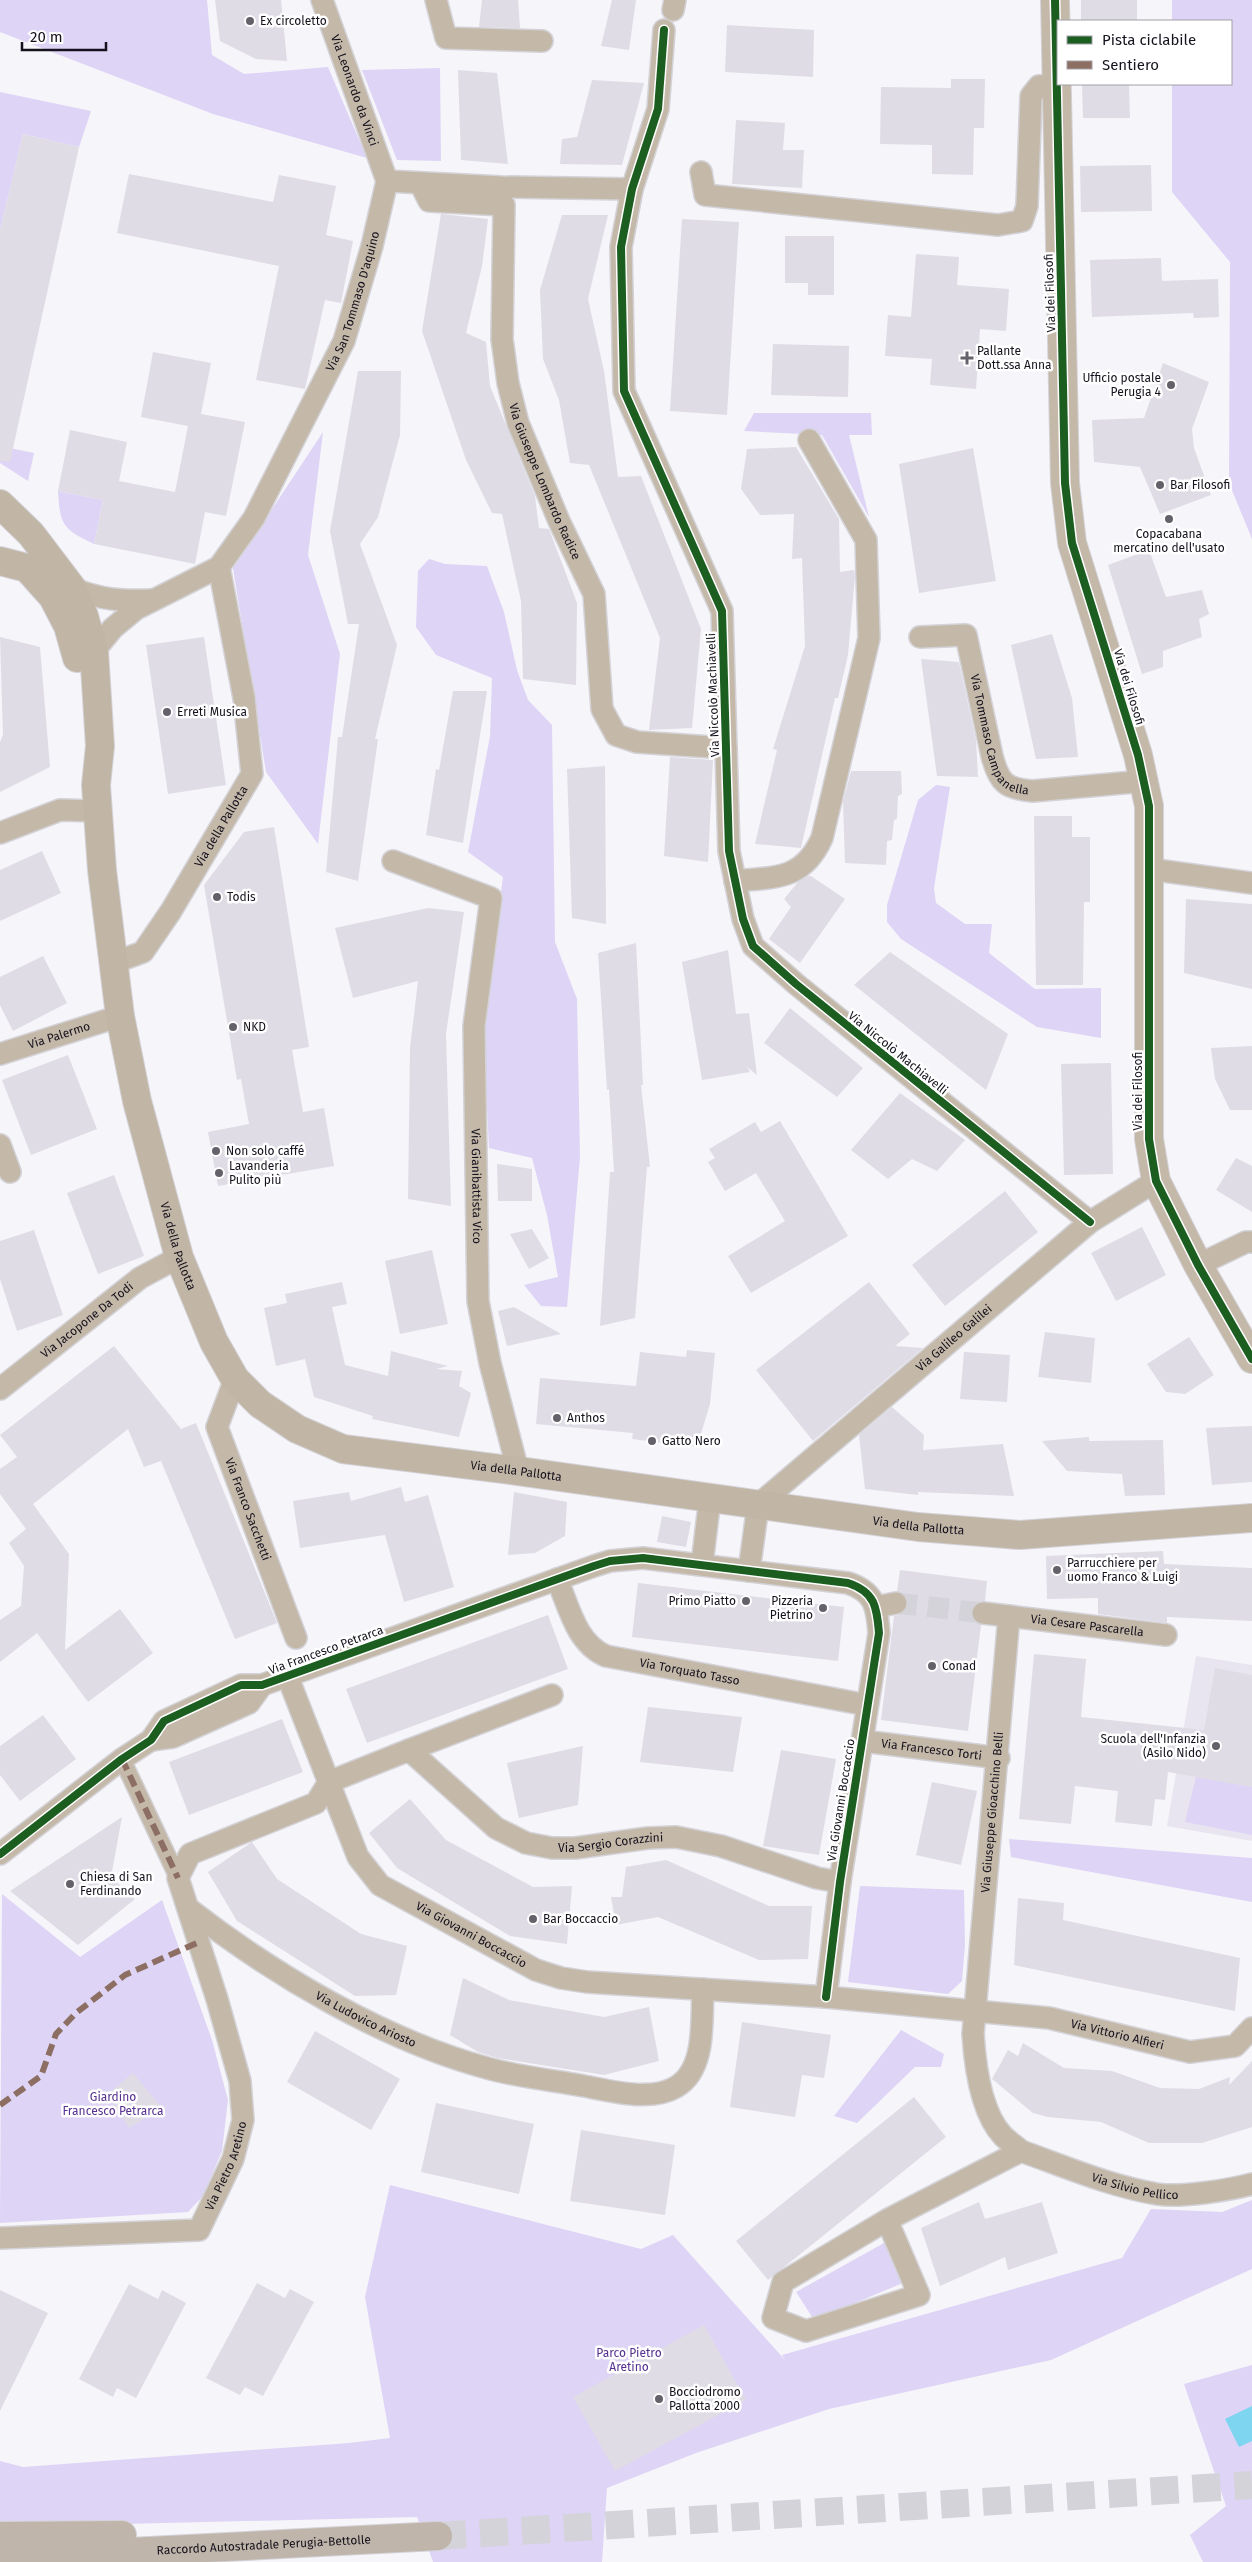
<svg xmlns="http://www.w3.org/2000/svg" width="1252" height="2562" font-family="'Fira Sans',sans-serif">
  <rect width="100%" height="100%" fill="#f6f5fa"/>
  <path fill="#e8e5f0" d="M1196 1656 1252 1665V1841L1167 1826Z"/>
  <path fill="#ded4f6" d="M0 0H207L212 55 244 74 328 67 367 158 213 114 0 32Z
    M1172 0H1252V539L1229 483 1230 262 1172 192V84H1231V21H1172Z
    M440 68 441 161 397 160 362 70Z
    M0 92 91 111 79 147 23 134 0 231Z
    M754 413H871L872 435H849L869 517 822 435 744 431Z
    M323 432 308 555 340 654 318 844 266 772 233 568Z
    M0 446 34 453 28 481 0 463Z
    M58 491 103 500 94 544C63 529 60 526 58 491Z
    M429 559 445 564 487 566 504 612 517 670 528 700 552 725 555 942 577 999 580 1157 567 1307 541 1306 524 1285 558 1277 547 1215 532 1158 489 1148 483 1025 503 877 468 852 490 736 492 678 436 655 416 627 418 571Z
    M936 785 950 787 934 888 936 903 965 924H992L989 953 1035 989 1101 988V1038L1037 1027 901 939 887 922V905L918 800Z
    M1196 1777 1252 1787V1835L1185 1822Z
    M1009 1839 1252 1858V1902L1011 1857Z
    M860 1886 964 1890 965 1945 962 1981 948 1994 848 1982Z
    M2 1894 80 1957 162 1900 212 2040 228 2100 222 2151 203 2196 188 2212 0 2223Z
    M901 2030 944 2054 941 2067H915L857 2123 834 2116Z
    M390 2185 641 2249 673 2235 785 2360 782 2355 1122 2258 1151 2209 1222 2212 1252 2200V2269L1051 2360 829 2409 696 2453 607 2488 602 2562H433L417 2517 0 2527V2461L23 2467 349 2443 390 2438 365 2297Z
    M884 2243 903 2283 814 2320 796 2292Z
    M1252 2365V2562H1203L1190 2535 1226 2506 1184 2384Z"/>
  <path fill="#7ed5f0" d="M1252 2406V2441L1239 2447 1225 2419Z"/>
  <path fill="#dfdce6" d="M215 0H281L287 61 256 59 220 41Z
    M482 0H518L520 28 479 27Z
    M612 0H636L629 50 601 46Z
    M1081 0H1137V21H1081Z
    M727 25 814 30 813 77 725 72Z
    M458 70 497 73 508 164 461 160Z
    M951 79H985L984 128H974L973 175 932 174V145L880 144 881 87 951 88Z
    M592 80 644 83 622 165 560 164 562 139 577 137Z
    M1082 84H1129L1130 118H1083Z
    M736 120 785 123 783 150H804L802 188 732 184Z
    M23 134 79 147 10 462 0 461V231Z
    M1151 165 1152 211 1081 212 1080 166Z
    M129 174 273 202 279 175 336 186 326 235 353 241 341 303 325 300 305 389 256 380 279 266 117 233Z
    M441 214 488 219 482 266 466 333 486 342 490 386 535 496 539 528 549 529 577 603 576 685 523 679 521 601 502 514 492 513 466 460 422 331Z
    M562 215H608L588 299 604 371 618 477 641 476 701 629 692 728 649 730 660 638 589 465 570 463 559 400 543 359 540 290Z
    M682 219 739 222 727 415 670 411Z
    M785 236H834V295H808V283H785Z
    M916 254 959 257 957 285 1009 289 1006 331 980 329 976 389 930 385 932 359 885 356 888 315 911 317Z
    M1161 258 1162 281 1218 279 1219 317 1194 318 1193 313 1092 317 1090 260Z
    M773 344 849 346 848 397 771 395Z
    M153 352 211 363 201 414 245 422 226 516 205 512 195 564 94 544 103 500 58 491 70 430 127 442 119 481 175 492 188 426 141 417Z
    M1163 363 1209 382 1192 429 1194 448 1211 495 1160 514 1140 467 1094 462 1092 420 1144 418Z
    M358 371H401L400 435 378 517 360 544 397 645 375 739H378L358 881 326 872 338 737H342L359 624H348L330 531Z
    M796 447 839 519 840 572 854 570 855 576 848 655 838 698H835L801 848 755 844 777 750 773 749 805 646 802 558 792 559 794 514 760 515 741 489 747 449Z
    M973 448 996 581 919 593 899 464Z
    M1149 550 1166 597 1202 590 1209 614 1199 619 1202 637 1163 651V667L1142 674 1108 565Z
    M1052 634 1072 698 1078 757 1036 759 1011 645Z
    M0 637 40 647 50 767 0 792V742L3 735Z
    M204 637 226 785 168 794 146 645Z
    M921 659 959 662 976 740 978 777 937 776Z
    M453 691H487L463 843 426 835 436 769 439 770Z
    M670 757 713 760 708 862 664 856Z
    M605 766 606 924 572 918 567 769Z
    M851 771H901L902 794 898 796 897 819 894 820 892 840 887 841 886 865 845 863 843 802Z
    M1034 816H1072V837H1090V902H1084L1083 985H1036Z
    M274 827 309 1047 292 1050 303 1112 324 1108 334 1166 218 1186 208 1132 249 1124 241 1079 237 1080 204 885 244 832Z
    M42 851 61 893 0 921V870Z
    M808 876H811L845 899 800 963 769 939 791 907 784 899 798 882Z
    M1186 899 1252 904V989L1184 973Z
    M428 908 464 912 446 1034 451 1206 408 1199 410 1048 418 981 353 998 335 928Z
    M636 943 643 1085H641L650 1167H647L635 1318 600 1326 610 1172H614L609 1089 607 1090 598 953Z
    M728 950 736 1014 749 1013 757 1075 747 1067 750 1072 702 1080 682 962Z
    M890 952 1008 1034 986 1090 854 985Z
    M43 956 67 1003 13 1031 0 1005V977Z
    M790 1008 863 1068 837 1097 764 1043Z
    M1252 1046V1110H1230L1215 1079 1211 1048Z
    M68 1055 97 1129 31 1155 2 1080Z
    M1111 1063 1113 1174 1064 1175 1061 1064Z
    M900 1093 965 1140 937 1171 912 1159 888 1179 851 1150Z
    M780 1121 848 1236 751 1293 728 1256 785 1221 756 1173 725 1191 708 1162 715 1158 709 1149 755 1122 761 1132Z
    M1236 1158 1252 1166V1212L1216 1190Z
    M497 1164 532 1169V1201H498Z
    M114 1175 144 1256 98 1274 67 1193Z
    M1005 1191 1038 1232 945 1306 912 1265Z
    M1142 1227 1166 1275 1116 1301 1091 1253Z
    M532 1229 549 1258 529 1269 510 1234Z
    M34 1230 63 1315 17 1331 0 1279V1241Z
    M432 1250 448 1324 400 1334 385 1261Z
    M342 1282 347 1304 332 1307 345 1365 388 1376 391 1351 448 1366 436 1369 462 1371 459 1386 471 1393 459 1437 372 1419 373 1416 314 1397 305 1359 276 1366 264 1308 287 1303 285 1294Z
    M869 1282 910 1334 895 1346 923 1348 813 1441 756 1370Z
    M514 1307 561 1334 507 1346 498 1311Z
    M1045 1332 1095 1338 1091 1383 1038 1377Z
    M1189 1337 1214 1375 1185 1394 1166 1392 1147 1364Z
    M114 1346 181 1429 196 1423 277 1623 235 1639 161 1461 144 1467 128 1429 33 1504 69 1554 65 1650 120 1609 153 1653 88 1702 37 1633 0 1662V1620L21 1606 24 1566 9 1543 26 1529 0 1494V1469L17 1457 0 1435Z
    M687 1350 715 1353 710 1404 697 1447 632 1439 633 1433 536 1424 540 1378 636 1386 640 1352 686 1357Z
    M964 1352 1010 1355 1007 1402 960 1399Z
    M892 1407 924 1435 923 1450 1003 1444 1014 1496 918 1492V1495L865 1489 859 1435Z
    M1252 1426V1482L1212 1485 1206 1428Z
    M1089 1437V1441L1163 1440 1165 1495 1125 1496 1122 1474 1067 1471 1042 1441Z
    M401 1487 405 1502 428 1495 454 1587 404 1602 385 1535 300 1548 293 1501 349 1492 351 1501Z
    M514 1492 567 1502 565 1536 535 1553 508 1555Z
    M662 1516 691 1522 686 1547 657 1542Z
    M1163 1551 1164 1564 1252 1568V1621L1167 1617V1623L1098 1614V1598L1047 1599 1046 1556Z
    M900 1570 987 1581 985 1601 978 1602 971 1611 972 1618 981 1625 968 1731 881 1720 894 1616 904 1613 908 1607 906 1595 897 1591Z
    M638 1583 844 1607 838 1661 632 1637Z
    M548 1615 568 1669 367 1743 346 1689Z
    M1034 1654 1086 1659 1081 1717 1204 1730 1215 1668 1252 1675V1787L1168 1772 1165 1800 1155 1799 1152 1826 1115 1822 1118 1791 1075 1786 1071 1824 1019 1819Z
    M648 1707 742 1717 733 1772 640 1762Z
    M43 1715 76 1759 20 1801 0 1775V1746Z
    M282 1719 303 1772 189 1815 169 1762Z
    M583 1746 578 1805 519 1818 507 1763Z
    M781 1750 836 1759 819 1855 763 1846Z
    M932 1782 977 1791 961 1865 916 1855Z
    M410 1799 446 1840 533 1887 572 1886 567 1944 510 1936 397 1868 369 1833Z
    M122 1817 111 1877 135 1899 78 1945 10 1891Z
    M252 1842 277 1879 361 1934 407 1946 396 1995 355 1996 237 1921 208 1872Z
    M666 1860 769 1906H812L808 1959 759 1960 658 1917 616 1925 611 1897H622L626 1867Z
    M1018 1898 1064 1903 1063 1920 1240 1958 1235 2011 1014 1965Z
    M463 1978 509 2000 604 2017 649 2007 659 2061 604 2075 497 2058 478 2052 450 2035Z
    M742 2022 831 2035 824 2078 802 2075 795 2117 730 2107Z
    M315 2031 400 2079 371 2130 287 2082Z
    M1023 2043 1064 2068 1112 2071 1160 2088 1199 2089 1230 2077 1229 2085 1252 2061V2127L1202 2143H1149L1101 2122 1048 2117 1033 2113 992 2079 1008 2050 1018 2056Z
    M133 2073 162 2108 129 2128 108 2094Z
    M914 2097 946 2137 768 2280 736 2241Z
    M436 2103 534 2124 519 2194 421 2172Z
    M581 2130 675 2145 665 2215 570 2201Z
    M979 2202 985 2219 1042 2202 1058 2253 1008 2270 1005 2257 940 2286 921 2228Z
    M257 2283 285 2298 290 2289 314 2302 263 2396 245 2387 240 2395 206 2378Z
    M129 2284 158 2299 162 2290 186 2303 136 2398 117 2388 113 2397 79 2379Z
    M0 2290 48 2313 0 2411Z
    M704 2325 746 2400 615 2471 573 2397Z"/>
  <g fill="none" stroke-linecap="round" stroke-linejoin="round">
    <path stroke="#d4d3d9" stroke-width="21" stroke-dasharray="21 11" stroke-linecap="butt" d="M896 1603 983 1613"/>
    <path stroke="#d4d3d9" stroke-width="28" stroke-dasharray="28 14" stroke-linecap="butt" d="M438 2536 1252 2485"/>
    <g stroke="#d3d2d6" stroke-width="19">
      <path id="pedestrian" d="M122 1759 178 1878"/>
    </g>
    <g stroke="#d3d2d6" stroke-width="24">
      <g id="minor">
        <path id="s1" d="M322 0 387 181"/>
        <path d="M436 0 446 38 542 41"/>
        <path d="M673 10 675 0"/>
        <path d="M664 30 658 109 632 189 621 247 624 391 722 611 729 851 743 919 753 946 796 984 1090 1222"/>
        <path d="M701 172 705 195 998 225 1022 221 1027 206 1031 96 1039 86 1056 85"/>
        <path d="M387 181 501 187 632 189"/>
        <path id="s2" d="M420 183 429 201 504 205 502 339 508 383 518 423 559 521 594 594 602 709 616 735 637 742 726 748"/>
        <path d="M72 588C101 600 121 601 152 600"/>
        <path id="s3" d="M920 637 966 635 992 756C999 783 1006 789 1033 791L1145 781"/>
        <path id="s4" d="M94 651 113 628 136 609 219 567 254 518 344 341 372 246 387 181"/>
        <path d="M0 833 60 810 98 811"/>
        <path id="s5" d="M393 861 491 898 474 1026 478 1301 490 1363 518 1471"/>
        <path d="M1149 869 1252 883"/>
        <path d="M735 881C776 877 803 880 822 838L869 638 866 540 809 440"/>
        <path id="s6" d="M113 963 143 952 171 911 252 774 244 698 219 567"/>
        <path id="s7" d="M0 1054 120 1016"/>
        <path d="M0 1145 10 1172"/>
        <path d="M1198 1265 1246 1242H1252"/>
        <path id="s8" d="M235 1379 217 1427 296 1638"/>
        <path id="s9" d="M0 1389 140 1278 179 1257"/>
        <path d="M702 1564 710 1498"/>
        <path id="s10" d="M749 1571 758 1505 1090 1222 1156 1181"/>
        <path id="s11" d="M557 1579C569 1607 576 1643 606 1656L867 1705"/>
        <path d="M876 1607 896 1603"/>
        <path id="s12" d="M983 1613 1166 1635"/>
        <path id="s13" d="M287 1675 358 1857 380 1885 536 1970 561 1978 587 1982 826 1997 1049 2018 1190 2052 1235 2046 1252 2028"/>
        <path d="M151 1740 173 1737 249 1703 262 1685"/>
        <path id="s14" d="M863 1741 999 1758"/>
        <path d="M409 1750 552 1695"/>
        <path d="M0 1854 122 1759 151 1740 164 1721 241 1685H262L594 1566 610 1561 643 1558 848 1583C875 1592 877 1607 879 1633L840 1882 826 1997"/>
        <path id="s15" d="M189 1909C273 1974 383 2040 487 2068 518 2077 552 2080 584 2086 611 2091 651 2102 676 2087 707 2069 701 2019 703 1989"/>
        <path id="s16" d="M1021 2151C1066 2167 1110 2186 1157 2194 1180 2198 1229 2190 1252 2184"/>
        <path id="s17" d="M887 2220 919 2295 806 2331 773 2318 783 2282 887 2220 1021 2151C1016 2146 1009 2142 1003 2136 981 2113 975 2065 973 2034L1009 1616"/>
        <path id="s18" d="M0 2238 199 2230 233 2159 243 2120 240 2081 217 1999 178 1878 190 1854 316 1803 329 1782 409 1750 496 1828 526 1843 552 1848H575L648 1838 676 1837 721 1846 817 1878 840 1882"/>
      </g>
    </g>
    <g stroke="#d3d2d6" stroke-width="30">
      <path id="tertiary" d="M1055 0 1065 483 1072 543 1138 755 1149 806V1139L1156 1181 1198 1265 1252 1359"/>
    </g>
    <g stroke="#d3d2d6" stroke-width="30">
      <g id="secondary">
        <path id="s19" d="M0 504 31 534 72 588 84 616 94 651 100 746 96 785 102 870 120 1016 137 1101 179 1257 214 1342 235 1379 260 1404 297 1429 343 1449 518 1471 918 1527 1020 1535 1252 1518"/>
        <path d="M0 561 27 568 53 597 68 626 77 658"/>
      </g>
    </g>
    <g stroke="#d3d2d6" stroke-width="30">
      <g id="motorway">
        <path d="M0 2536 122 2535"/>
        <path id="s20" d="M0 2556 71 2555 438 2536"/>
      </g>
    </g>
    <use href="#pedestrian" stroke="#c4b8a9" stroke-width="16"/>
    <use href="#minor" stroke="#c4b8a9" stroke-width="21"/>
    <use href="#tertiary" stroke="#c4b8a9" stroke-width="28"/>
    <use href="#secondary" stroke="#c1b5a6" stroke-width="28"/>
    <use href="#motorway" stroke="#bfb5aa" stroke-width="28"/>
    <path stroke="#8d6e63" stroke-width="6" stroke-dasharray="12 6" stroke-linecap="butt" d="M122 1759 178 1878
      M0 2105 41 2076 56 2034 76 2013 125 1975 199 1942"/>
    <g stroke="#fff" stroke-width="11">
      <path id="cycleway" d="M1055 0 1065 483 1072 543 1138 755 1149 806V1139L1156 1181 1198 1265 1252 1359
        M664 30 658 109 632 189 621 247 624 391 722 611 729 851 743 919 753 946 796 984 1090 1222
        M0 1854 122 1759 151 1740 164 1721 241 1685H262L594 1566 610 1561 643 1558 848 1583C875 1592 877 1607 879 1633L840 1882 826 1997"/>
    </g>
    <use href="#cycleway" stroke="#1b5e20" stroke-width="8"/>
  </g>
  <g fill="#64616a" stroke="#fff" stroke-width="2">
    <circle cx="250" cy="21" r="5"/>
    <path d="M964.5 350.5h5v5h5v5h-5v5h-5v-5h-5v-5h5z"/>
    <circle cx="1171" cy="385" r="5"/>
    <circle cx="1160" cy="485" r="5"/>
    <circle cx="1169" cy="519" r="5"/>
    <circle cx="167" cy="712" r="5"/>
    <circle cx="217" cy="897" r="5"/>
    <circle cx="233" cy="1027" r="5"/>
    <circle cx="216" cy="1151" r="5"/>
    <circle cx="219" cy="1173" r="5"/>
    <circle cx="557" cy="1418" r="5"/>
    <circle cx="652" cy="1441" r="5"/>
    <circle cx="1057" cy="1570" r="5"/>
    <circle cx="746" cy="1601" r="5"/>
    <circle cx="823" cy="1608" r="5"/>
    <circle cx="932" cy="1666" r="5"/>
    <circle cx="1216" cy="1746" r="5"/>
    <circle cx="70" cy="1884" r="5"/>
    <circle cx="533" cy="1919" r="5"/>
    <circle cx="659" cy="2399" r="5"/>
  </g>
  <g text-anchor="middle" stroke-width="5" stroke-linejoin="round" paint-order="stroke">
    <g font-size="12" fill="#16121d" stroke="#fff" text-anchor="start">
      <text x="260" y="25">Ex circoletto</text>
      <text x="977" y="355">Pallante<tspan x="977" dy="14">Dott.ssa Anna</tspan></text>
      <text x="1161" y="382" text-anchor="end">Ufficio postale<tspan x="1161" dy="14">Perugia 4</tspan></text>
      <text x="1170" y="489">Bar Filosofi</text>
      <text x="1169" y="538" text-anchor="middle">Copacabana<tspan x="1169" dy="14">mercatino dell'usato</tspan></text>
      <text x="177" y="716">Erreti Musica</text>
      <text x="227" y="901">Todis</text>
      <text x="243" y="1031">NKD</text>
      <text x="226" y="1155">Non solo caffé</text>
      <text x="229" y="1170">Lavanderia<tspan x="229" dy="14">Pulito più</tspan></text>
      <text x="567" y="1422">Anthos</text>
      <text x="662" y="1445">Gatto Nero</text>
      <text x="1067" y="1567">Parrucchiere per<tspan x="1067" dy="14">uomo Franco &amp; Luigi</tspan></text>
      <text x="736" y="1605" text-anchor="end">Primo Piatto</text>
      <text x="813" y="1605" text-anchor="end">Pizzeria<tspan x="813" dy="14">Pietrino</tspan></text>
      <text x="942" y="1670">Conad</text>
      <text x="1206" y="1743" text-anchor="end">Scuola dell'Infanzia<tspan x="1206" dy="14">(Asilo Nido)</tspan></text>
      <text x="80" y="1881">Chiesa di San<tspan x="80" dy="14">Ferdinando</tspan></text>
      <text x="543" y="1923">Bar Boccaccio</text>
      <text x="669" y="2396">Bocciodromo<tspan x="669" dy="14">Pallotta 2000</tspan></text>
    </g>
    <g font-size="12" fill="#16121d" stroke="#fff">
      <text dy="4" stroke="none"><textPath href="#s1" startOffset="96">Via Leonardo da Vinci</textPath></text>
      <text transform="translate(1050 293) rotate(-92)" y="4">Via dei Filosofi</text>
      <text dy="4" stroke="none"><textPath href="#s4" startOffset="452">Via San Tommaso D'aquino</textPath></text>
      <text dy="4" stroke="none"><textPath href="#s2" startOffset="379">Via Giuseppe Lombardo Radice</textPath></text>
      <text transform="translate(1129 687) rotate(73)" y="4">Via dei Filosofi</text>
      <text transform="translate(713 695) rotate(-92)" y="4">Via Niccolò Machiavelli</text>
      <text dy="4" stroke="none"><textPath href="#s3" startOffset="156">Via Tommaso Campanella</textPath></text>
      <text dy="4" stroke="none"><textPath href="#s6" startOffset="180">Via della Pallotta</textPath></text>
      <text dy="4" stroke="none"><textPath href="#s7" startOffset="62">Via Palermo</textPath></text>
      <text transform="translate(898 1053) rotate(39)" y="4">Via Niccolò Machiavelli</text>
      <text transform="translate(1138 1091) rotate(-90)" y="4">Via dei Filosofi</text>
      <text dy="4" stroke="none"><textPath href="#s5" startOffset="394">Via Gianibattista Vico</textPath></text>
      <text dy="4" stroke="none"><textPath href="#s19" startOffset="782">Via della Pallotta</textPath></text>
      <text dy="4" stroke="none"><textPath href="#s9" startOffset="111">Via Jacopone Da Todi</textPath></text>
      <text dy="4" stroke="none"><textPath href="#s10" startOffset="324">Via Galileo Galilei</textPath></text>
      <text dy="4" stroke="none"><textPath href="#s19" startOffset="1232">Via della Pallotta</textPath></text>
      <text dy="4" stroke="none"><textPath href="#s8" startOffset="139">Via Franco Sacchetti</textPath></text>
      <text dy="4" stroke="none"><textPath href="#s19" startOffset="1638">Via della Pallotta</textPath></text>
      <text dy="4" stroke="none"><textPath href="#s12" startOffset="105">Via Cesare Pascarella</textPath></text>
      <text transform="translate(326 1650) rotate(-20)" y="4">Via Francesco Petrarca</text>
      <text dy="4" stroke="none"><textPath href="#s11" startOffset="179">Via Torquato Tasso</textPath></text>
      <text dy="4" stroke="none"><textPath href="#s14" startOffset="69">Via Francesco Torti</textPath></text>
      <text transform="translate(841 1800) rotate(-81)" y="4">Via Giovanni Boccaccio</text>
      <text dy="4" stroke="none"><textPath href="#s17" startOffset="899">Via Giuseppe Gioacchino Belli</textPath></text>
      <text dy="4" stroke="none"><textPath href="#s18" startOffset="1079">Via Sergio Corazzini</textPath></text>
      <text dy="4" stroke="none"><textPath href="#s13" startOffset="335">Via Giovanni Boccaccio</textPath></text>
      <text dy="4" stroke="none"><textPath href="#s15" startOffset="209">Via Ludovico Ariosto</textPath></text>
      <text dy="4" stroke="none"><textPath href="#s13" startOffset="995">Via Vittorio Alfieri</textPath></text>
      <text dy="4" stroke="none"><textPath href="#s18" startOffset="269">Via Pietro Aretino</textPath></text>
      <text dy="4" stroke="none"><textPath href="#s16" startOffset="120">Via Silvio Pellico</textPath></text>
      <text dy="4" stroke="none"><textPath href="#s20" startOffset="264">Raccordo Autostradale Perugia-Bettolle</textPath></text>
    </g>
    <g font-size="12" fill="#573190" stroke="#fff">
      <text x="113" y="2101">Giardino<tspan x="113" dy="14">Francesco Petrarca</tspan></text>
      <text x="629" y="2357">Parco Pietro<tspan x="629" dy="14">Aretino</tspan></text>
    </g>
  </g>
  <rect x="1057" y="20" width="175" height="65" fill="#ffffff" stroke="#a2a0a5"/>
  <rect x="1067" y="36" width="25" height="8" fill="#1b5e20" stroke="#a2a0a5"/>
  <text x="1102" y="45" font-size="15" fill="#16121d">Pista ciclabile</text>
  <rect x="1067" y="61" width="25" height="8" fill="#8d6e63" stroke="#a2a0a5"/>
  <text x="1102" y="70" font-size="15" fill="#16121d">Sentiero</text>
  <path d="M22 42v8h84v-8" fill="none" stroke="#16121d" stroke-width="2.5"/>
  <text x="30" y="42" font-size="15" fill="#16121d" stroke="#ffffff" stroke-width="4" paint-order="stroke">20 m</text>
</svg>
